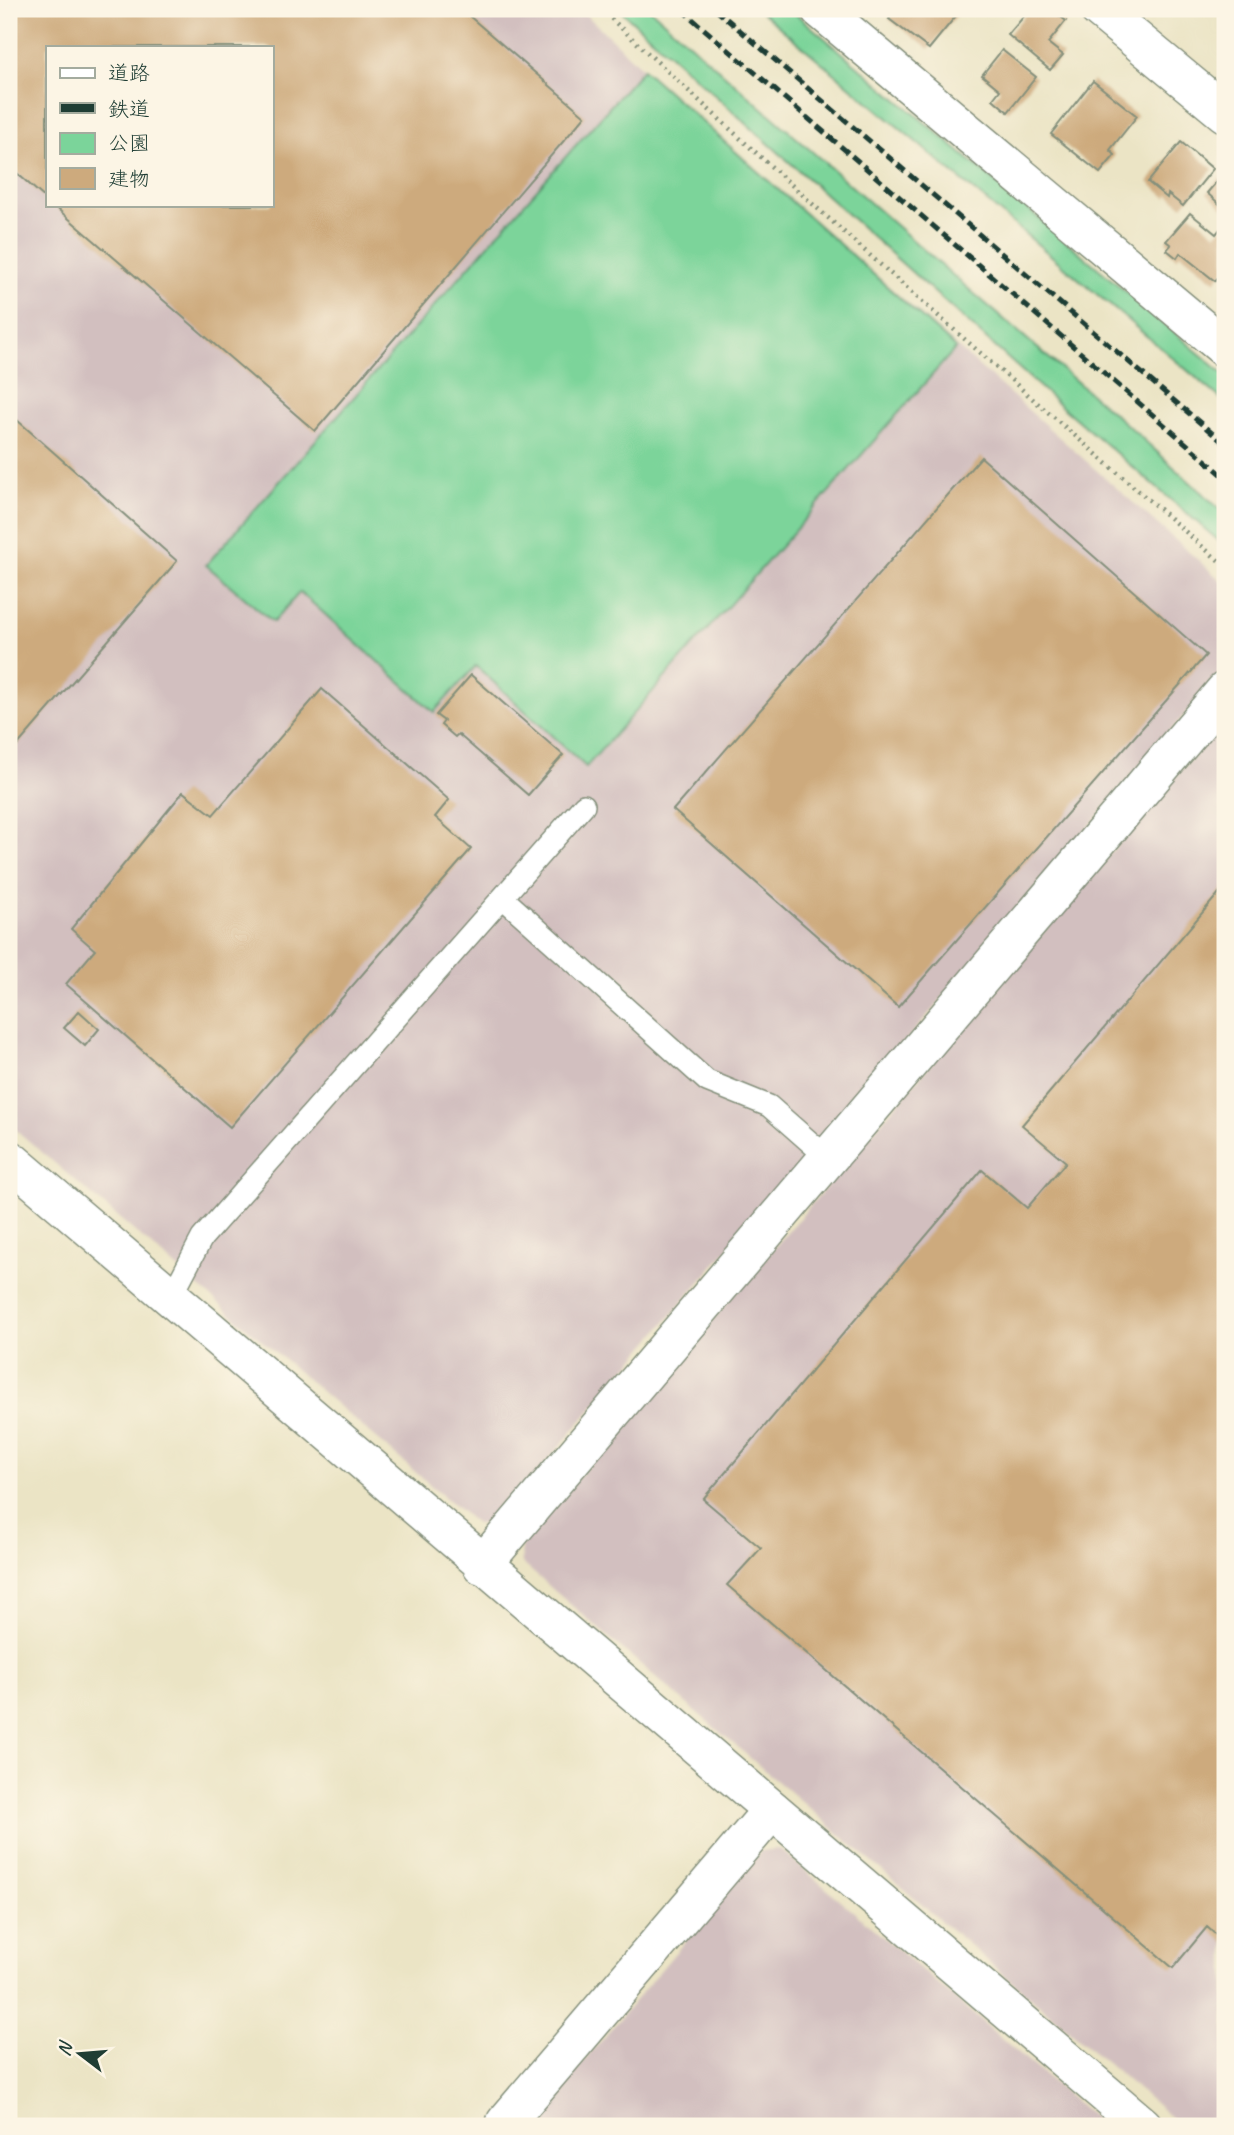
<svg xmlns="http://www.w3.org/2000/svg" width="1234" height="2135" font-family="Caveat,'Klee One',sans-serif">
  <rect width="100%" height="100%" fill="#fcf5e5"/>
  <filter id="ink" filterUnits="userSpaceOnUse"><feTurbulence type="fractalNoise" baseFrequency=".0143" numOctaves="2"/><feDisplacementMap in="SourceGraphic" scale="14" xChannelSelector="R" yChannelSelector="G"/><feConvolveMatrix kernelMatrix="1 2 1 2 8 2 1 2 1" color-interpolation-filters="sRGB"/></filter>
  <filter id="wash" filterUnits="userSpaceOnUse"><feTurbulence type="fractalNoise" baseFrequency=".00686" numOctaves="4" result="noise"/><feDisplacementMap in="SourceGraphic" scale="28" xChannelSelector="R" yChannelSelector="G"/><feGaussianBlur stdDeviation="1.57" result="paint"/><feColorMatrix in="noise" values="0 0 0 0 0 0 0 0 0 0 0 0 0 0 0 0 0 1.4 0 .05"/><feComposite in="paint" operator="in"/></filter>
  <g filter="url(#wash)">
    <rect width="100%" height="100%" fill="#ebe4c5"/>
    <path fill="#d2bfbf" fill-rule="evenodd" d="M9 9H580L643 69 1225 584V667L494 1523 476 1524 9 1124ZM47 47H271V205H47Z
      M1225 719V2126H1181L522 1563 521 1545Z
      M780 1849 1104 2126H534L536 2118 761 1851Z"/>
    <path fill="#7bd49a" stroke="#4d8867" stroke-width="2" d="M619 9H650L957 279 1133 430 1225 514V546L1062 407Z
      M758 9H790L1225 375V402Z
      M643 69 956 348 586 767 476 666 434 712 300 592 273 622 206 565Z"/>
    <g id="blocks">
      <path fill="#cdaa7d" d="M9 9H461L585 116 315 431 53 205H271V47H47V200L9 166Z
        M897 9H957L960 11 929 49 889 19Z
        M1030 9H1051L1066 21 1048 43 1063 55 1050 70 1008 35Z
        M1002 50 1036 77 1008 112 993 99 1000 90 982 75Z
        M1093 81 1137 116 1110 150 1115 155 1100 173 1051 134Z
        M1181 142 1213 169 1183 206 1168 194 1167 198 1148 182Z
        M1225 172V209L1207 193Z
        M1190 213 1216 234 1222 227 1225 230V269L1215 281 1180 253 1177 258 1167 250 1171 245 1166 241Z
        M9 413 177 561 9 755Z
        M981 457 1206 655 898 1007 673 810Z
        M471 675 563 755 528 795 458 734 455 737 441 725 444 721 436 715Z
        M322 689 449 800 435 817 471 849 230 1127 66 984 95 950 71 929 183 792 213 815Z
        M1225 886V1943L1207 1927 1173 1968 727 1585 761 1548 703 1499 982 1170 1027 1208 1066 1162 1022 1125Z
        M79 1011 99 1029 85 1046 64 1028Z"/>
    </g>
  </g>
  <g filter="url(#ink)">
    <use href="#blocks" fill-opacity="0" stroke="#85907c" stroke-width="2"/>
    <g fill="none" stroke-linecap="round" stroke-linejoin="round">
      <g stroke="#85907c" stroke-width="24">
        <path id="service" d="M503 898 707 1081 769 1106 828 1158
          M171 1297 202 1238 584 805"/>
      </g>
      <g stroke="#85907c" stroke-width="41">
        <path id="minor" d="M820 9 1225 348
          M1099 9 1225 113
          M482 1565 1225 691
          M507 2126 506 2122 772 1810"/>
      </g>
      <g stroke="#85907c" stroke-width="41">
        <path id="tertiary" d="M9 1159 1143 2126"/>
      </g>
      <path stroke="#85907c" stroke-width="4.5" stroke-dasharray="2 5" stroke-linecap="butt" d="M601 9C804 201 1014 383 1225 566"/>
      <use href="#service" stroke="#fff" stroke-width="21"/>
      <use href="#minor" stroke="#fff" stroke-width="38"/>
      <use href="#tertiary" stroke="#fff" stroke-width="38"/>
      <path stroke="#1f3d34" stroke-width="5" stroke-dasharray="10 5" stroke-linecap="butt" d="M681 9 1225 477
        M715 9 1225 444"/>
    </g>
  </g>
  <rect width="1234" height="2135" fill="none" stroke="#fcf5e5" stroke-width="35"/>
  <rect x="46" y="46" width="228" height="161" fill="#fcf5e5" stroke="#a4ab9e" stroke-width="2"/>
  <rect x="60" y="68" width="35" height="10" fill="#ffffff" stroke="#a4ab9e" stroke-width="2"/>
  <text x="108" y="80" font-size="21" fill="#1f3d34">道路</text>
  <rect x="60" y="103" width="35" height="10" fill="#1f3d34" stroke="#a4ab9e" stroke-width="2"/>
  <text x="108" y="116" font-size="21" fill="#1f3d34">鉄道</text>
  <rect x="60" y="133" width="35" height="21" fill="#7bd49a" stroke="#a4ab9e" stroke-width="2"/>
  <text x="108" y="150" font-size="21" fill="#1f3d34">公園</text>
  <rect x="60" y="168" width="35" height="21" fill="#cdaa7d" stroke="#a4ab9e" stroke-width="2"/>
  <text x="108" y="186" font-size="21" fill="#1f3d34">建物</text>
  <g transform="translate(80 2054) rotate(286)" stroke="#fcf5e5" stroke-width="5" paint-order="stroke">
  <path d="M0-5L12 26L0 18L-12 26Z" fill="#1f3d34"/>
  <text y="-10" font-size="19" font-weight="bold" text-anchor="middle" fill="#1f3d34">N</text>
  </g>
</svg>
